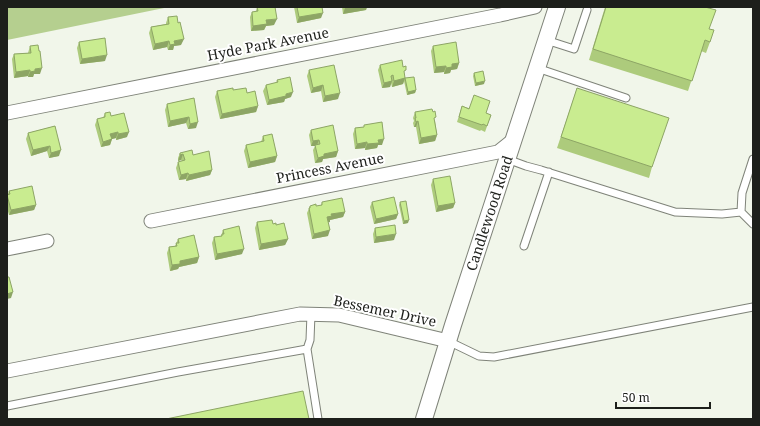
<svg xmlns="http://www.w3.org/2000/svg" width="760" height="426" font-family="'Noto Serif',serif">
  <rect width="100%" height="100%" fill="#f1f6ea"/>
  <path fill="#b5cf8f" d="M7 7H169L7 40Z"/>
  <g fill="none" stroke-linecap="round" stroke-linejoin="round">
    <g stroke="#7f8379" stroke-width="9">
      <path id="service" d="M546 40 574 49 587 10
        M537 68 626 98
        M507 159 526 166 541 170 675 212 722 214 741 212
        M753 159 742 193 741 212 753 224
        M524 246 549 172
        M448 341 479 356 494 357 753 307
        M307 349 318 419
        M7 406 178 372 307 349 310 340 311 314"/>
    </g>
    <g stroke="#7f8379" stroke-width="15">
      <path id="minor" d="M7 113 500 15 535 7
        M151 221 498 152 513 140
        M7 249 47 241
        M7 371 300 314 339 315 448 341"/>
    </g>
    <g stroke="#7f8379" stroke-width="18">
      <g id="tertiary">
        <path id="s1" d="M424 419 453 325 557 7"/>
      </g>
    </g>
    <use href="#service" stroke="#fff" stroke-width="7"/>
    <use href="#minor" stroke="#fff" stroke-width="13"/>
    <use href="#tertiary" stroke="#fff" stroke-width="16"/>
  </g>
  <path fill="#adcb7c" d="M257 7 274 25 266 26 264 30 251 31 250 17 252 12 256 11Z
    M294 7H322L321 18 297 23Z
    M342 7H367L366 10 343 14Z
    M605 7H705L709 29 710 42 706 53 701 51 688 91 589 60Z
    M168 17 181 45 174 46 173 50H168L167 47 153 50 149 33 151 27 166 24V23Z
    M79 42 105 61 80 64 77 48Z
    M30 46 40 74H34L33 77H28V76L14 78 12 59 14 54 28 53Z
    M433 46 459 63 457 69 451 70 450 73 444 74V72L434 73 431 51Z
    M380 65 404 75 405 78 416 90 415 93 407 95 404 81 403 84 392 87 391 83 390 87 382 88 378 70Z
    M309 70 338 99 323 102 321 91 311 93 307 76Z
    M474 73 484 84 475 86 473 76Z
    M277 80 291 97 285 99 284 102 267 105 263 91 266 85 276 83Z
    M577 88 652 167 649 178 557 148Z
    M233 90 247 93 258 106 256 112 220 119 215 97 217 91Z
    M194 98 196 128 188 129 186 123 168 127 165 110 167 104Z
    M462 106 491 115 485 132 481 130 480 131 457 122Z
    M415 112 435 121 437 135 435 141 419 144 416 127H414L413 123 414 121 413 118Z
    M105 113 111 116 127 137 116 140V138L112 139 110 145 101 147 95 125 97 119 103 118Z
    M364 125 382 145H378L377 148 365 150V148L355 149 353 134 355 128 364 127Z
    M55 126 59 156 49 158 47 151 31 156 26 139 28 133Z
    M311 130 338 151 336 157 323 159 322 162 315 163 313 150 315 146H311L309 135Z
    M263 136 277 156 275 162 248 168 244 151 246 145 261 142Z
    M180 153 193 155 212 170 210 175 186 181V179L179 180 176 168 178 162 182 161 181 160 178 161V158Z
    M433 179 455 203 453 208 436 212 431 185Z
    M9 191 36 205 34 210 9 215 7 208V196Z
    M322 202 345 212 343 217 330 220V222H328V236L312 239 307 213 310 206H321Z
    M372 202 398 214 396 219 374 224 370 207Z
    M400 202 408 223 403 224 399 205Z
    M257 222 276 225 288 239 285 245 259 250 255 228Z
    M375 228 394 240 374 243 373 234Z
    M223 230 242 254 215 260 212 243 214 237 221 236Z
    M178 239 199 257 197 263 179 267 178 269 170 271 167 253 169 247 175 246Z"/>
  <path fill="#8da565" d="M353 7H367L366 10 343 14 345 8Z
    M323 13 321 18 297 23 299 17Z
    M277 19 274 25 266 26 264 30 251 31 253 26 266 20Z
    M184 39 181 45 174 46 173 50H168L170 45 174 41Z
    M169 41 167 47 153 50 155 44Z
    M107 55 105 61 80 64 82 59Z
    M459 63 457 69 451 70 450 73 444 74 446 68 452 64Z
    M446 66 444 72 434 73 436 67Z
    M42 68 40 74H34L33 77H28L30 72 35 69Z
    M30 70 28 76 14 78 16 72Z
    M405 78 403 84 392 87 394 81Z
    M392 81 390 87 382 88 384 83Z
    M485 81 484 84 475 86 476 83Z
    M323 85 321 91 311 93 313 88Z
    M416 90 415 93 407 95 408 92Z
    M293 92 291 97 285 99 284 102 267 105 269 100 286 94Z
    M340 93 338 99 323 102 325 96Z
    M258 106 256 112 220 119 222 114Z
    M189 117 186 123 168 127 170 121Z
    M418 121 416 127H414L416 122Z
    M198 122 196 128 188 129 190 124Z
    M118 132 116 138 108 140 110 134Z
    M129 132 127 137 116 140 118 134Z
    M437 135 435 141 419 144 421 138Z
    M112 139 110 145 101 147 103 142Z
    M384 139 382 145H378L377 148 365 150 367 144 378 140Z
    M319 140 317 145H315V146H311L313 141Z
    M367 142 365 148 355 149 357 144Z
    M50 146 47 151 31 156 33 150Z
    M61 150 59 156 49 158 51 153Z
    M338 151 336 157 323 159 322 162 315 163 318 158 324 154Z
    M183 154 181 160 178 161 180 155Z
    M277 156 275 162 248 168 250 162Z
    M212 170 210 175 186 181 189 175Z
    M188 173 186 179 179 180 181 175Z
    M455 203 453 208 436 212 438 206Z
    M36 205 34 210 9 215 11 210Z
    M345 212 343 217 330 220V222L325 223 327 217 331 214Z
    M398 214 396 219 374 224 376 219Z
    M409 220 408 223 403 224 404 221Z
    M330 230 328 236 312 239 314 234Z
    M396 234 394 240 374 243 376 237Z
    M288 239 285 245 259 250 261 244Z
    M244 249 242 254 215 260 217 254Z
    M199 257 197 263 179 267 178 269 170 271 172 265 180 261Z
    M13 292 11 298 7 299V294Z"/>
  <path fill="#c9ec90" stroke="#8da565" d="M257 7H275L277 19 266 20 267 24 253 26 252 12 258 11Z
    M297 7H322L323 13 299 17Z
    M345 7H353L345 8Z
    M606 7H705L716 10 709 29 714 30 710 42 705 40 692 81 593 49Z
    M177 16 178 23 180 22 184 39 174 41 175 44 170 45 169 41 155 44 151 27 169 24 168 17Z
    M105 38 107 55 82 59 79 42Z
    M456 42 459 63 452 64V67L446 68V66L436 67 433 46Z
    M38 45 39 51H40L42 68 35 69V71L30 72V70L16 72 14 54 31 53 30 46Z
    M402 60 403 67 406 66V70L404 71 405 78 394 81 393 75 391 76 392 81 384 83 380 65Z
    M334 65 340 93 325 96 323 85 313 88 309 70Z
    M483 71 485 81 476 83 474 73Z
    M290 77 293 92 286 94V96L269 100 266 85 278 82 277 80Z
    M414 77 416 90 408 92 405 78Z
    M233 88V90L246 88 247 93 255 91 258 106 222 114 217 91Z
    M577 88 669 118 652 167 561 137Z
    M474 95 490 101 486 113 491 115 487 126 483 124 482 125 459 117 462 106 469 109Z
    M194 98 198 122 190 124 189 117 170 121 167 104Z
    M432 109 433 112 435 111 436 117 434 118 437 135 421 138 418 121 416 122 415 118H416L415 112Z
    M110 112 111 116 124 113 129 132 118 134V132L110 134 112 139 103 142 97 119 105 117V113Z
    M382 122 384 139 378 140 379 143 367 144V142L357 144 355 128 364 127V125Z
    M333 125 338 151 324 154V156L318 158 315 145 320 144 319 140 313 141 311 130Z
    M55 126 61 150 51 153 50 146 33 150 28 133Z
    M272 134 277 156 250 162 246 145 264 141 263 136Z
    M192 150 193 155 209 151 212 170 189 175 188 173 181 175 178 162 185 160 183 154 180 155V153Z
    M450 176 455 203 438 206 433 179Z
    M32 186 36 205 11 210 7 195 10 194 9 191Z
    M394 197 398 214 376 219 372 202Z
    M342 198 345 212 331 214 332 216 327 217 330 230 314 234 309 208H310V206L316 204V206L322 205V202Z
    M406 201 409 220 404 221 400 202Z
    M272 220 273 224 276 223V225L284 223 288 239 261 244 257 222Z
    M395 225 396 234 376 237 375 228Z
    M239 226 244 249 217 254 214 237 222 236V234H224L223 230Z
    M194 235 199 257 180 261V264L172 265 169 247 177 246 176 243H179L178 239Z
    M7 277H9L13 292 7 294Z
    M303 391 309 419H166Z"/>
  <g text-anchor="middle" stroke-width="4" stroke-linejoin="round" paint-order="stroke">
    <g font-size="14" fill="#1d1f1b" stroke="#fff">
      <text transform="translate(268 44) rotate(-11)" y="5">Hyde Park Avenue</text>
      <text transform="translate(330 168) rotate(-11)" y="5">Princess Avenue</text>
      <text dy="5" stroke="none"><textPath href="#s1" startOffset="216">Candlewood Road</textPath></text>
      <text transform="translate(385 311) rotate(12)" y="5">Bessemer Drive</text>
    </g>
  </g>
  <rect width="760" height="426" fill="none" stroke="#1d1f1b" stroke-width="16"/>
  <path d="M616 402v6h94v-6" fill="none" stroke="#1d1f1b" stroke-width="2"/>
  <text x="622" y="402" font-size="12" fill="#1d1f1b" stroke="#ffffff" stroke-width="3" paint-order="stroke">50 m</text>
</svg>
